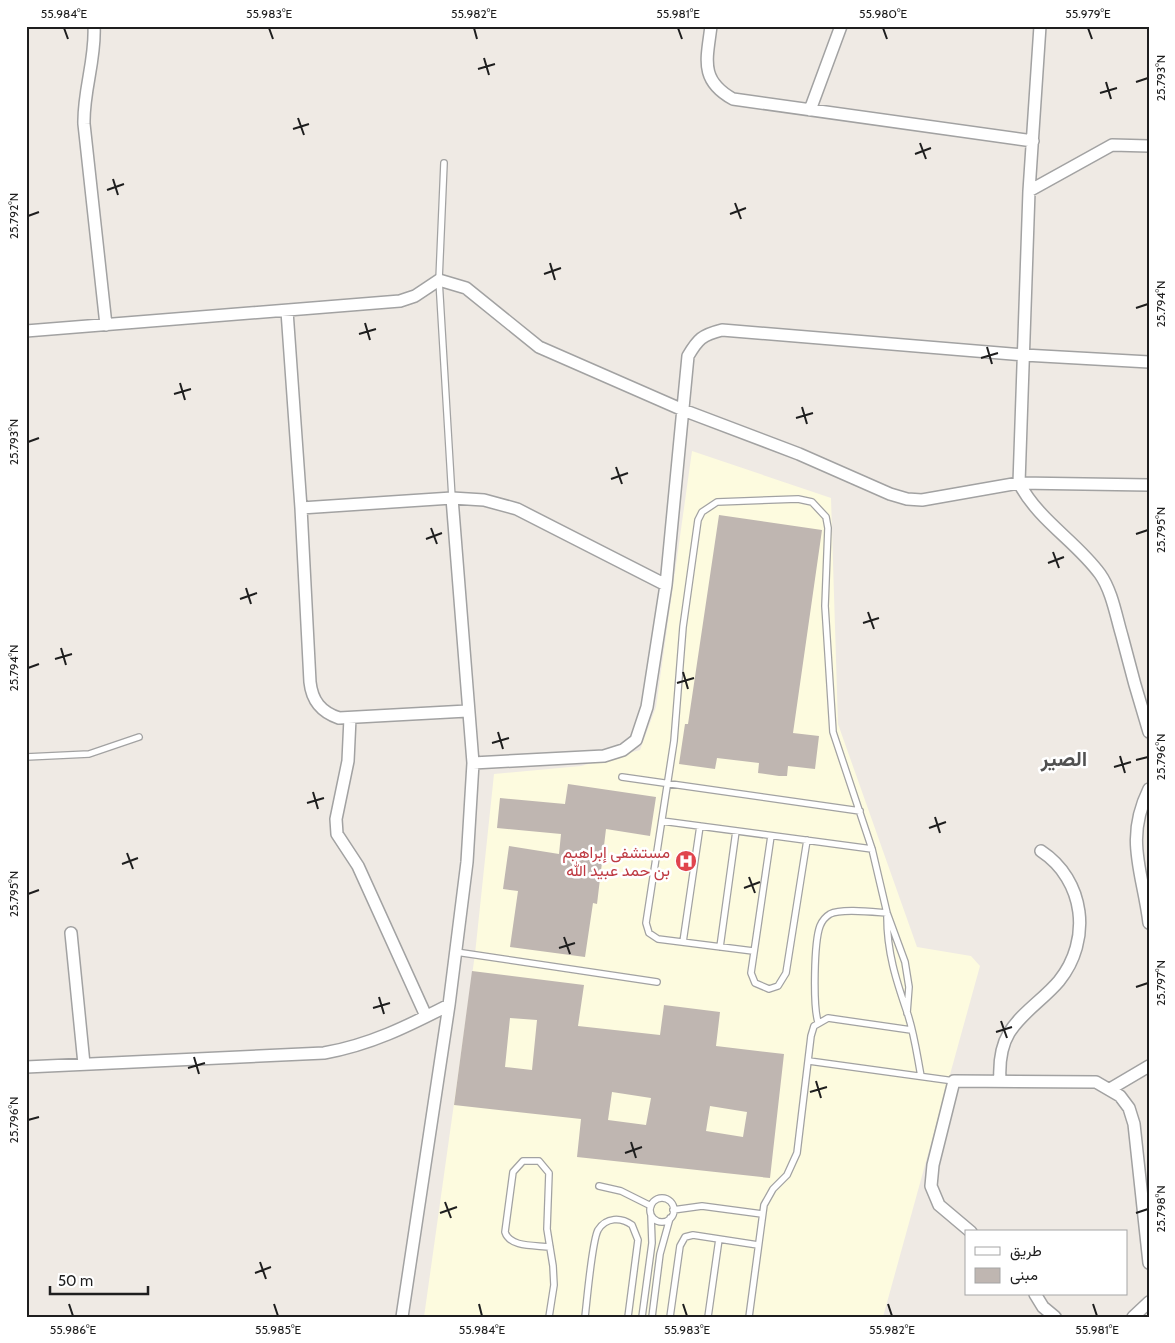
<svg xmlns="http://www.w3.org/2000/svg" width="1175" height="1343" font-family="Cabin,Vazirmatn,sans-serif">
  <rect width="100%" height="100%" fill="#efeae4"/>
  <path fill="#fdfbdf" d="M692 451 831 498 838 724 917 947 971 956 980 966 883 1317H424L475 954 494 774 581 766 640 750 656 707Z"/>
  <path fill="#bfb6b1" fill-rule="evenodd" d="M719 515 822 530 793 733 819 736 815 769 788 766 787 776H779L758 773 759 763 717 758 715 769 679 764 685 724H688Z
    M568 784 656 797 650 836 606 829 597 904 593 903 585 957 510 947 518 891 503 889 509 846 559 854 561 834 497 828 500 798 565 804Z
    M472 971 584 985 578 1026 660 1035 664 1005 720 1012 716 1046 784 1054 770 1178 577 1157 581 1119 454 1105ZM510 1018 537 1020 532 1070 505 1067ZM612 1092 651 1098 646 1125 608 1120ZM710 1106 747 1112 743 1137 706 1131Z"/>
  <g fill="none" stroke-linecap="round" stroke-linejoin="round">
    <g stroke="#a2a2a2" stroke-width="8">
      <path id="service" d="M444 163 439 280 452 498
        M26 757 89 754 139 737
        M622 777 860 811
        M662 821 872 849
        M771 836 751 973 755 983 769 989 778 986 786 973 807 840
        M887 917C887 952 896 980 907 1012 914 1032 917 1055 921 1076
        M683 942 700 826
        M720 947 736 831
        M753 951 658 939 649 933 646 923 674 741 683 627 698 520 702 512 717 502 798 499 812 502 826 517 828 528 825 606 833 732 872 849 887 913 905 962 909 987 907 1013
        M456 952 657 982
        M818 1022C813 1005 814 942 820 926 822 921 825 917 830 914 841 908 874 912 887 913
        M809 1061 954 1081
        M599 1186 621 1191 651 1206
        M650 1210a12 12 0 1 1 24 0a12 12 0 1 1-24 0Z
        M673 1210 702 1206 762 1214
        M549 1317 554 1285 553 1266 547 1229 549 1173 539 1161H523L513 1172 505 1232C510 1248 536 1245 550 1247
        M585 1317C587 1300 592 1241 598 1230 606 1217 621 1217 632 1225L638 1240 628 1317
        M642 1317 652 1243 651 1215
        M652 1317 660 1254 670 1218
        M670 1317 680 1246 685 1237 693 1235 758 1245
        M708 1317 719 1239
        M749 1317 764 1205 773 1189 787 1175 797 1153 811 1036 814 1026 828 1018 911 1030"/>
    </g>
    <g stroke="#a2a2a2" stroke-width="14">
      <path id="minor" d="M94 26C96 59 83 91 84 124L106 325
        M711 26C707 59 699 80 733 99L1033 141
        M1040 26 1029 191 1019 483C1039 521 1076 541 1100 574 1112 591 1116 616 1122 636 1130 668 1139 700 1149 732
        M810 110 841 26
        M1029 191 1112 145 1149 146
        M287 311 301 508 310 682C312 701 321 712 339 718L467 711
        M26 331 400 301 415 296 439 280 466 288 539 347 683 410 799 454 890 494 907 499 922 500 1019 483 1149 485
        M301 508 452 498 484 500 517 509 666 585
        M350 718 348 761 336 819 337 834 358 866 426 1016
        M473 763 604 756 623 750 636 740 647 707 666 585 688 356C698 339 702 335 722 330L1024 355 1149 362
        M1149 789C1124 840 1143 872 1149 923
        M71 933 84 1064
        M26 1067 324 1053C370 1045 408 1026 449 1005
        M1000 1081C999 1064 1000 1048 1009 1033 1021 1013 1044 999 1059 981 1092 940 1085 880 1041 851
        M1110 1089 1149 1066
        M971 1232 939 1205 931 1186 933 1165 954 1081 1096 1082 1120 1096 1129 1108 1134 1124 1149 1263
        M1035 1294 1043 1307 1055 1317
        M402 1317 449 1005 467 862 473 763 452 498
        M1133 1317 1149 1302"/>
    </g>
    <use href="#service" stroke="#fff" stroke-width="5.5"/>
    <use href="#minor" stroke="#fff" stroke-width="11"/>
  </g>
  <path fill="none" stroke="#1e1e1e" stroke-width="2" d="M64 28 68 39M269 28 273 39M474 28 477 39M678 28 682 39M883 28 887 39M1088 28 1092 39M484 58 489 75M478 69 495 64M1106 82 1111 99M1136 82 1148 78M1100 93 1117 88M298 118 304 135M293 129 309 124M920 143 926 159M915 154 931 148M113 179 118 195M107 190 124 184M735 203 741 219M730 214 746 208M28 216 39 212M550 263 555 280M544 274 561 268M1136 308 1148 304M365 323 370 340M359 334 376 329M987 347 992 364M981 358 998 353M180 383 185 400M174 394 191 389M802 407 807 424M796 418 813 413M28 442 39 438M616 467 622 484M611 479 628 473M431 528 437 544M1136 534 1148 530M426 539 442 533M1053 552 1059 568M1048 563 1064 557M246 588 251 604M240 599 257 593M868 612 874 629M863 623 879 618M61 648 66 665M55 659 72 654M28 668 39 664M683 672 688 689M677 683 694 678M498 732 503 749M492 743 509 738M1120 756 1125 773M1136 760 1148 757M1114 767 1131 762M313 792 318 809M307 803 324 798M935 817 940 833M929 828 946 822M127 853 133 869M122 864 138 858M749 877 755 893M744 888 760 882M28 894 39 890M564 937 570 954M559 948 575 943M1136 987 1148 983M379 997 384 1014M373 1008 390 1003M1001 1021 1007 1038M996 1032 1012 1027M194 1057 199 1074M188 1068 205 1063M816 1081 821 1098M810 1092 827 1087M28 1120 39 1117M631 1142 636 1158M625 1153 642 1147M445 1202 451 1218M440 1213 457 1207M1136 1213 1148 1209M260 1262 266 1279M255 1273 271 1267M69 1304 73 1316M274 1304 278 1316M479 1304 482 1316M683 1304 687 1316M888 1304 892 1316M1093 1304 1097 1316"/>
  <defs>
    <g id="hospital-disc" transform="scale(1.125)"><circle r="9.5" fill="#e0444e" stroke="#fff"/><path d="M-5-5h3v3.5h4V-5h3V5h-3V1.5h-4V5h-3Z" fill="#fff"/></g>
  </defs>
  <g fill-rule="evenodd">
    <use href="#hospital-disc" x="686" y="861"/>
  </g>
  <g text-anchor="middle" stroke-width="5" stroke-linejoin="round" paint-order="stroke">
    <g font-size="16" fill="#be3a42" stroke="#fff" text-anchor="end">
      <text x="670" y="858">مستشفى إبراهيم<tspan x="670" dy="18">بن حمد عبيد الله</tspan></text>
    </g>
    <g font-size="21" font-weight="bold" fill="#515151" stroke="#fff">
      <text x="1064" y="766">الصير</text>
    </g>
  </g>
  <rect width="1175" height="1343" fill="none" stroke="#ffffff" stroke-width="55"/>
  <rect x="965" y="1230" width="162" height="65" fill="#ffffff" stroke="#a5a5a5"/>
  <rect x="975" y="1247" width="25" height="8" fill="#ffffff" stroke="#a5a5a5"/>
  <text x="1010" y="1256" font-size="15" fill="#1e1e1e">طريق</text>
  <rect x="975" y="1268" width="25" height="15" fill="#bfb6b1" stroke="#a5a5a5"/>
  <text x="1010" y="1280" font-size="15" fill="#1e1e1e">مبنى</text>
  <path d="M50 1286v8h98v-8" fill="none" stroke="#1e1e1e" stroke-width="2.5"/>
  <text x="58" y="1286" font-size="15" fill="#1e1e1e" stroke="#ffffff" stroke-width="4" paint-order="stroke">50 m</text>
  <rect x="28" y="28" width="1120" height="1288" fill="none" stroke="#1e1e1e" stroke-width="2"/>
  <g font-size="12" text-anchor="middle" fill="#1e1e1e">
    <text x="64" y="18">55.984°E</text>
    <text x="269" y="18">55.983°E</text>
    <text x="474" y="18">55.982°E</text>
    <text x="678" y="18">55.981°E</text>
    <text x="883" y="18">55.980°E</text>
    <text x="1088" y="18">55.979°E</text>
    <text transform="translate(1161 78) rotate(-90)" y="4">25.793°N</text>
    <text transform="translate(14 216) rotate(-90)" y="4">25.792°N</text>
    <text transform="translate(1161 304) rotate(-90)" y="4">25.794°N</text>
    <text transform="translate(14 442) rotate(-90)" y="4">25.793°N</text>
    <text transform="translate(1161 530) rotate(-90)" y="4">25.795°N</text>
    <text transform="translate(14 668) rotate(-90)" y="4">25.794°N</text>
    <text transform="translate(1161 757) rotate(-90)" y="4">25.796°N</text>
    <text transform="translate(14 894) rotate(-90)" y="4">25.795°N</text>
    <text transform="translate(1161 983) rotate(-90)" y="4">25.797°N</text>
    <text transform="translate(14 1120) rotate(-90)" y="4">25.796°N</text>
    <text transform="translate(1161 1209) rotate(-90)" y="4">25.798°N</text>
    <text x="73" y="1334">55.986°E</text>
    <text x="278" y="1334">55.985°E</text>
    <text x="482" y="1334">55.984°E</text>
    <text x="687" y="1334">55.983°E</text>
    <text x="892" y="1334">55.982°E</text>
    <text x="1097" y="1334">55.981°E</text>
  </g>
</svg>
